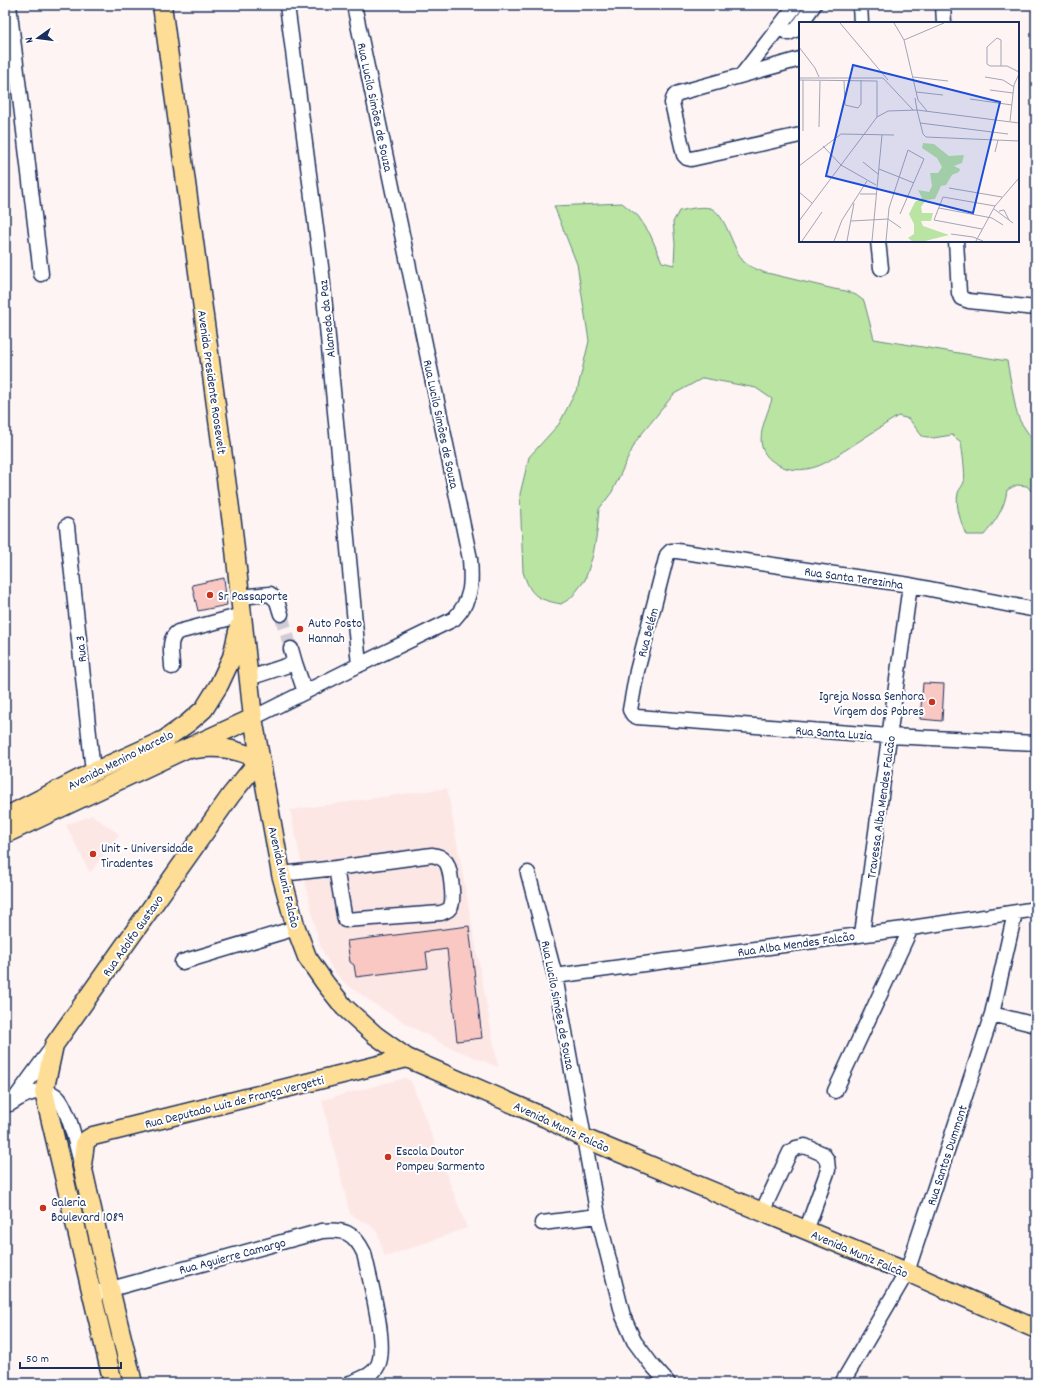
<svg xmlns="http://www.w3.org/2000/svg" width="1041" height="1388" font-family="Dekko,sans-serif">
  <rect width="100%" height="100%" fill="#fef4f3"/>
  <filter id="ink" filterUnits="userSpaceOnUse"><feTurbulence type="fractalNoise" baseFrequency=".025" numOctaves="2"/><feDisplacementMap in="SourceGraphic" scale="8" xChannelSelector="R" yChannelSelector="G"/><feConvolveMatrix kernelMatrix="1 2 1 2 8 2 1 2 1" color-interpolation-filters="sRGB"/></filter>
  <g filter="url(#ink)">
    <path fill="#fce7e5" d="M447 788 498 1067 449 1047 412 1027 376 1005 346 984 332 969 321 948 315 927 290 810Z
      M92 815 119 834 90 873 66 825Z
      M405 1078 411 1081 467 1228 385 1257 377 1232 370 1225 350 1214 322 1100Z"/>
    <path fill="#b9e4a2" stroke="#6a8a80" d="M622 203 638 216 650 234 662 262 674 265 675 244 673 222 679 211C689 209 700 206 710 208 726 213 732 249 744 262 749 267 757 269 763 272L834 289 846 291 856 295 864 301 874 339 1007 361 1016 410 1020 421 1036 445V497L1027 486 1017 485 1007 490C1005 508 995 522 984 535H966C961 522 955 506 958 493 959 489 963 486 964 482 966 474 962 450 961 442L952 435 933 438 922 436 909 419 898 416C881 427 864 438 847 449 837 455 826 464 815 467 803 471 788 471 777 464 749 449 765 422 772 399L756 388 703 378 674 394 636 441 612 492 599 509 597 532 593 555 585 580 571 598 561 604C536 599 531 596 523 572L520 494 529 457 559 424 578 387 589 341 577 264 554 206Z
      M58 1111H62L101 1277 95 1279 55 1113Z"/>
    <path fill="#f9c8c3" stroke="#1b2f5e" d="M224 578 227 605 198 611 192 585Z
      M923 683 944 684 942 721 920 719Z
      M469 926 482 1038 457 1041 447 949 426 952 428 968 356 977 354 965 350 962 347 941Z"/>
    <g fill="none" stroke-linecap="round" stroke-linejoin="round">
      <path stroke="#d1cdd5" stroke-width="14" stroke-dasharray="14 7" stroke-linecap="butt" d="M281 614 291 649"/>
      <g stroke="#1b2f5e" stroke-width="17">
        <path id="minor" d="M9 5 41 274
          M287 5 322 274 359 665
          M860 5 861 23
          M943 5 944 23
          M801 23 814 5
          M779 28 789 33 797 29 800 24
          M800 59 679 93C674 95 673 98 672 103L684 155 687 158 691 159 800 135
          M742 75 796 5
          M878 241 881 268
          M956 241 959 293 961 298 969 301 1036 308
          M67 526 93 772
          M240 597 270 594 277 601 281 614
          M1036 610 910 585 677 551H671L667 555 637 671 630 710 633 715 637 717 890 736 1036 743
          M295 663 305 692
          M172 667C172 655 167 639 178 632L242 615
          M249 678 295 663 291 649
          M253 718 359 665 454 619C472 600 472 584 470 559L354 5
          M528 873 555 976 598 1216 623 1316 634 1341 651 1364 668 1383
          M281 874 336 868 432 855C438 856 442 857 446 862 451 869 454 899 451 906 450 910 444 912 441 913L345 920 336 868
          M862 934 910 585
          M182 962 296 928
          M555 976 911 928 1036 909
          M992 1014 1036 1025
          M835 1091 911 928
          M14 1100 52 1048
          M10 1104C22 1096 42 1085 56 1096 68 1105 77 1148 81 1163
          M762 1212 790 1152 796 1148 805 1146 823 1154 827 1160 828 1170 806 1231
          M542 1223 598 1216
          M100 1292 322 1231C344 1229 354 1232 364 1253 369 1276 388 1346 378 1365 373 1376 360 1379 350 1383
          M842 1383 907 1272 992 1014 1015 913"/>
      </g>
      <g stroke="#1b2f5e" stroke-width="21">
        <path id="major" d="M162 5 233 531 253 718 281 874 296 928 307 957 325 983 344 1007 375 1035 407 1058 546 1118 584 1138 907 1272 1036 1329
          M195 749C222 745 235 750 260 759
          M5 817 93 772 164 740 188 723 204 709 219 685 232 657 239 627
          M5 834 179 752 253 718
          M113 1383 44 1092 54 1045 231 795 260 759
          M133 1383 110 1289 82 1165 85 1143 88 1139 93 1136 407 1058"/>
      </g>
      <use href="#minor" stroke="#fff" stroke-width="14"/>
      <use href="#major" stroke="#fede96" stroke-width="18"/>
    </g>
  </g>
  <g fill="#c8321e" stroke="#fff" stroke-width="1.5">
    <circle cx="210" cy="595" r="4"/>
    <circle cx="300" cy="629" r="4"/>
    <circle cx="932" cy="702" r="4"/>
    <circle cx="93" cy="854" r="4"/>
    <circle cx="388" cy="1157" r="4"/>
    <circle cx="43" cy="1208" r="4"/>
  </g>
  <g text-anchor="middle" stroke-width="4" stroke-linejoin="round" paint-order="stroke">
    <g font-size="13" fill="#1b2f5e" stroke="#fff">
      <text transform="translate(376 107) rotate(78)" y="5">Rua Lucilo Simões de Souza</text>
      <text transform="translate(326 319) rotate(-96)" y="5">Alameda da Paz</text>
      <text transform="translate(213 382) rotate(82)" y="5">Avenida Presidente Roosevelt</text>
      <text transform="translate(442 424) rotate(78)" y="5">Rua Lucilo Simões de Souza</text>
      <text transform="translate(854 577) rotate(8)" y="5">Rua Santa Terezinha</text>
      <text transform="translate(647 632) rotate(-75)" y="5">Rua Belém</text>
      <text transform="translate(80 649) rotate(-96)" y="5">Rua 3</text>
      <text transform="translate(834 732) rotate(4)" y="5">Rua Santa Luzia</text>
      <text transform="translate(120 759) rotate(-27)" y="5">Avenida Menino Marcelo</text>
      <text transform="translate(880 807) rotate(-82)" y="5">Travessa Alba Mendes Falcão</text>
      <text transform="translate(285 877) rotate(77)" y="5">Avenida Muniz Falcão</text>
      <text transform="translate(132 935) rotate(-55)" y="5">Rua Adolfo Gustavo</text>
      <text transform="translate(796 943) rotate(-8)" y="5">Rua Alba Mendes Falcão</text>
      <text transform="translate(559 1005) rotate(79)" y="5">Rua Lucilo Simões de Souza</text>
      <text transform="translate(234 1101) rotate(-14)" y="5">Rua Deputado Luiz de França Vergetti</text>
      <text transform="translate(562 1126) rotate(25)" y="5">Avenida Muniz Falcão</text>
      <text transform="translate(946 1155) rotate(-72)" y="5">Rua Santos Dummont</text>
      <text transform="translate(860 1253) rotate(23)" y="5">Avenida Muniz Falcão</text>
      <text transform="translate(232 1255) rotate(-15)" y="5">Rua Aguierre Camargo</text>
    </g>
    <g font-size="13" fill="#1b2f5e" stroke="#fff" text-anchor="start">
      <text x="218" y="600">Sr Passaporte</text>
      <text x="308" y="627">Auto Posto<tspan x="308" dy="15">Hannah</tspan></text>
      <text x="924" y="700" text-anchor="end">Igreja Nossa Senhora<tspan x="924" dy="15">Virgem dos Pobres</tspan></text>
      <text x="101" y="852">Unit - Universidade<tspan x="101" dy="15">Tiradentes</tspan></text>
      <text x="396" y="1155">Escola Doutor<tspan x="396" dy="15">Pompeu Sarmento</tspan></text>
      <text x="51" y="1206">Galeria<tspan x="51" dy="15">Boulevard 1089</tspan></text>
    </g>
  </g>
  <g transform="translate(799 22)">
    <rect width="220" height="220" fill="#fef4f3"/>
    <path d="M124 121 135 122 150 134 165 133 163 141 155 144 161 147 160 150 153 153 147 163 142 164 136 177 127 178 122 185 123 191H134L132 199H122L124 204 150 213 126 219H113L109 216 115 212V202L110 192 116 180 123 176 119 168 130 170 133 164 131 151H139L143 145 138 136 123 126Z" fill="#b9e4a2"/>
    <path fill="none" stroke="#a3a5b7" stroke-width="1" d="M41 1 89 58M95 1 105 18 119 78 128 89M105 18 145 1M0 25 16 46 20 55M202 44V18L198 16 188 25V42L191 44H208L220 50M114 55 149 59M186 55 204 58 215 65M0 56H84L114 88M0 58 78 59V95M45 59 46 83 59 86 62 82V58M191 68 214 71M117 70 144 73M116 76 118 88M171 77 213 83M118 88 124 112 127 115 220 119M211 99 215 63 220 52M121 101 209 112M20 105 21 59M4 109V58M24 124 42 143 77 163M196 130 199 118M64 140 79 152M0 144 42 112 95 113M80 147 115 161M150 166 203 175M0 170 13 181M61 172H77M140 186 193 196 204 203M195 187 214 201M200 189 205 188 210 198M0 199 78 95 89 89 118 88 220 101M52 199 89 197 102 206M183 207 135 198 144 175 196 184M152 212 174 215 184 219M3 219 23 190M35 219 43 198 68 159M48 219 55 181M73 219 83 113M87 219 90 186 109 128 125 137 101 192M177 219 196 184 220 156"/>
    <path fill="#1d4ed8" fill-opacity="0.15" stroke="#1d4ed8" stroke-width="2" d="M54 43 201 80 174 191 27 154Z"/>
    <rect width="220" height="220" fill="none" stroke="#1b2f5e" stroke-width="2"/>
  </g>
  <rect width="1041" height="1388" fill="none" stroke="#fff" stroke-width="20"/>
  <rect x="10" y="10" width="1021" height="1368" fill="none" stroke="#1b2f5e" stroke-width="1.5" filter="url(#ink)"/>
  <g transform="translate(38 38) rotate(256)" stroke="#ffffff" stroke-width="3" paint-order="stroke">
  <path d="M0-3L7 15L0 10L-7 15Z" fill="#1b2f5e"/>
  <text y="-6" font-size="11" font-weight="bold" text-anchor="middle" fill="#1b2f5e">N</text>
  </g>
  <path d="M20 1362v6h101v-6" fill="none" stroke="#1b2f5e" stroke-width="2"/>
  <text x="26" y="1362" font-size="12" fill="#1b2f5e" stroke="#ffffff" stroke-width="3" paint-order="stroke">50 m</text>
</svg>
